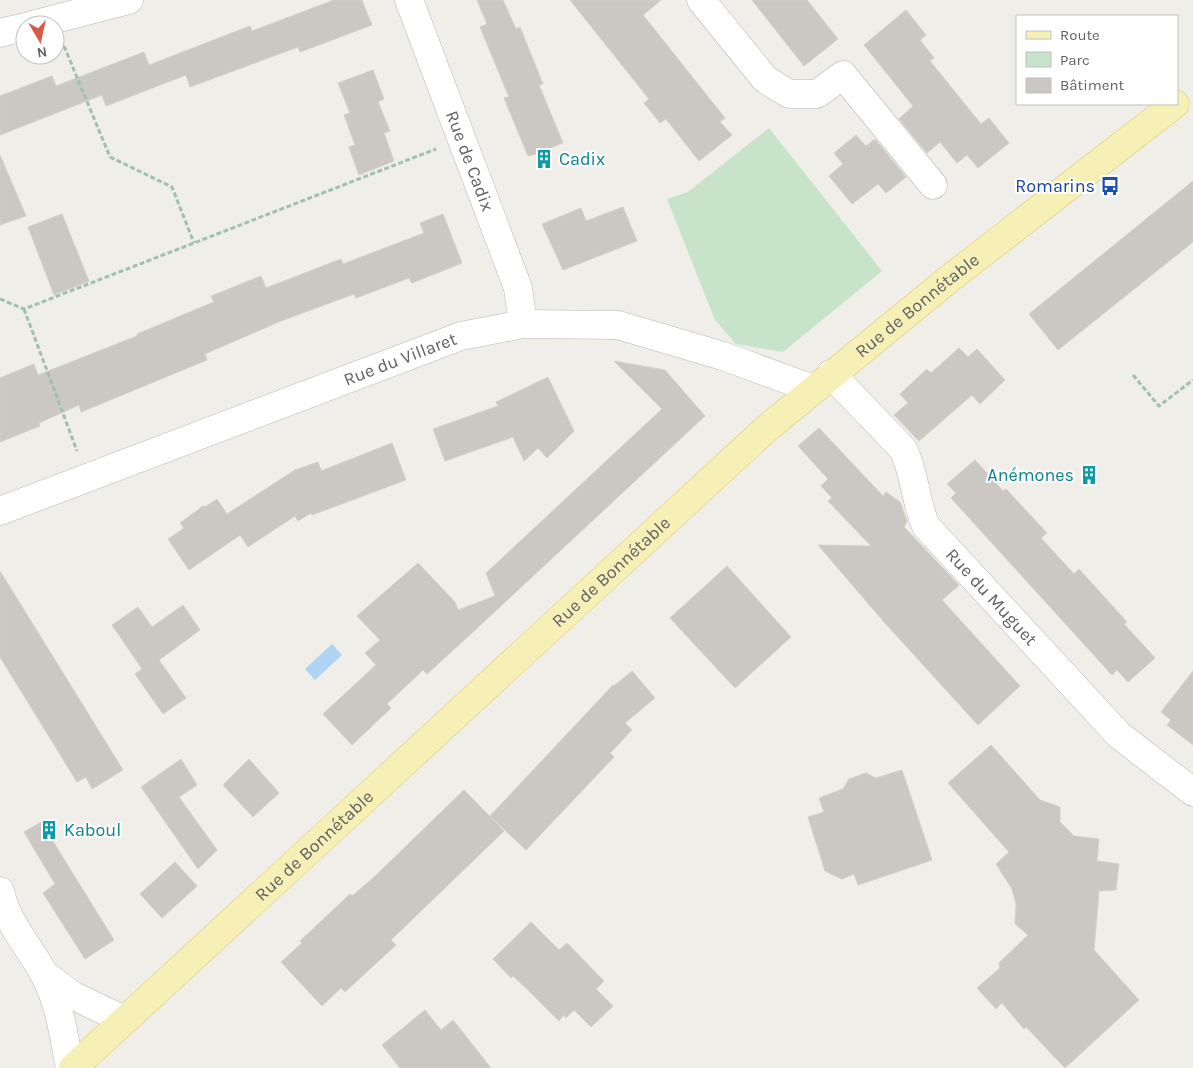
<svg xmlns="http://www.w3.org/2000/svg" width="1193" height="1068" font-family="Karla,sans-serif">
  <rect width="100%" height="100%" fill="#efeee8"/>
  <path fill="#c7e3c9" d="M769 128 882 271 783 352 736 344 715 320 667 199 688 192Z"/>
  <path fill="#b1d3f5" d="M332 644 342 655 315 680 305 669Z"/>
  <path fill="#cbc8c4" stroke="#d3d0c6" d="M334 0H362L372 25 300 52 298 47 190 87 186 75 106 106 102 95 0 135V96L52 76 56 86 144 52 149 65 250 26 252 31Z
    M477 0H503L516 29 520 27 543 84 539 85 563 143 550 148 551 150 528 156 504 98 509 97 480 27 487 24Z
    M570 0H661L643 15 725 118 720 122 732 135 699 161 666 119 660 123 644 103 649 99Z
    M752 0H807L838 39 804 66Z
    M906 10 926 35 920 40 934 58 930 61 981 124 989 118 1009 143 978 168 967 155 957 163 940 142 927 153 899 119 913 106 864 45Z
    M373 70 384 99 378 102 390 131 384 133 394 161 359 175 349 147 355 145 344 115 350 113 338 83Z
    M856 135 866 146 875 139 906 177 886 193 878 184 852 204 829 176 843 164 834 153Z
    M0 155 26 216 0 225Z
    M1193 181V242L1058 350 1029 314Z
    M623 207 637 241 563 270 542 224 581 208 586 221Z
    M62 214 89 281 54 295 28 227Z
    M443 214 462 263 412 283 409 278 356 298 354 294 281 321 205 354 207 360 81 412 79 405 39 423 40 426 0 442V378L34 364 38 375 137 336V334L214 302 211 296 261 276 266 288 341 259 343 264 424 233 420 223Z
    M959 348 968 357 977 349 1005 380 980 404 972 395 919 441 894 415 908 403 900 394 927 369 931 373Z
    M614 361 665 370 705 416 474 631 427 674 423 670 387 704 391 708 352 745 323 714 376 665 365 653 380 640 357 616 418 563 455 602 458 610 495 596 486 573 662 409Z
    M548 377 574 431 547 458 538 448 524 461 513 437 445 461 433 429 498 406 496 402Z
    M819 428 883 496 886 492 900 502 907 521 904 527 959 585 942 600 1020 686 978 725 884 622 818 545 871 546 828 501 832 498 821 486 828 479 798 446Z
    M392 443 406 480 312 515 311 513 298 521 295 516 248 547 240 535 189 570 168 539 184 528 180 523 203 506 205 507 217 499 227 514 295 470 318 462 321 471Z
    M975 460 1003 491 1006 489 1047 533 1041 538 1074 574 1079 569 1127 622 1124 624 1155 658 1128 682 1117 670 1112 675 951 498 956 493 947 484Z
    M727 566 791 637 735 688 670 618Z
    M0 571 123 770 92 789 86 777 77 782 0 657Z
    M183 605 200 630 159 660 186 698 163 714 135 674 142 669 112 625 138 607 152 627Z
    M632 671 655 698 625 723 632 730 610 753 614 757 526 850 490 816 613 685 614 686Z
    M1193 671V745L1167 725 1171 720 1161 712Z
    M991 745 1040 800 1060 807V822L1074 836 1099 839 1097 861 1119 864 1116 890 1099 891 1094 950 1139 1000 1065 1068 1026 1027 1024 1029 1002 1003 996 1009 977 988 1000 968 999 963 1028 935 1015 924 1016 904 1012 889 996 864 1009 852 948 783Z
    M181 759 197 785 179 797 217 850 198 869 141 787Z
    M249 759 279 793 253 817 223 785Z
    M902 770 932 860 858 885 854 874 842 879 825 871 808 817 824 812 819 798 843 789 849 779 866 773 876 778Z
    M464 790 504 831 391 940 396 945 345 992 341 988 322 1006 281 962 302 943 300 941 350 894 352 896 372 879Z
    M41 822 114 940 85 959 43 893 55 884 24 832Z
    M175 862 197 886 162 918 140 894Z
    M531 922 559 950 567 943 604 981 596 989 613 1006 591 1027 574 1010 566 1018 564 1015 559 1021 531 993 513 976 511 978 493 959Z
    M425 1010 441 1030 453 1020 491 1068H400L382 1045Z"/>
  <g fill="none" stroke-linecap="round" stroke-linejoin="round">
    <g stroke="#b4b6ba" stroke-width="29">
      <g id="minor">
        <path id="s1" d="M409 0 518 288 523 324"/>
        <path d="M701 0 765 79 789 94H817L843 75 933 185"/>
        <path d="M32 25 129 0"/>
        <path d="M0 33 25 27"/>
        <path id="s2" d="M831 374 903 449C915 473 915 501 926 526L1119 735 1193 792"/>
        <path id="s3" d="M0 511 461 336 523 324 618 325 723 356 813 389"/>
        <path d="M0 891C6 921 28 945 43 972 59 1000 64 1036 70 1068"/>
        <path d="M44 974 72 995 124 1020"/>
      </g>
    </g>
    <g stroke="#e2c96e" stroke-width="29">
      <g id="major">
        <path id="s4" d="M73 1068 766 429 949 279 1175 104"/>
      </g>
    </g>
    <path stroke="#a0c2ac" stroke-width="3" stroke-dasharray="5 2.5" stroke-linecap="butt" d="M64 46 110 157 172 187 194 243
      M0 299 24 309 436 149
      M24 309 77 451
      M1133 375 1159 406 1193 380"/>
    <use href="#minor" stroke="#fff" stroke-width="28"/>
    <use href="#major" stroke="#f6f0b6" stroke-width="28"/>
  </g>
  <defs>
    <g id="building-bare" transform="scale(1.5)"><path d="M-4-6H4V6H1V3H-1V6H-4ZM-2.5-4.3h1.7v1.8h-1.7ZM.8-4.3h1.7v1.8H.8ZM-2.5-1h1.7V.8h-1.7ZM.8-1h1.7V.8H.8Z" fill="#0f9aa8" stroke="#fff" stroke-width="2.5" paint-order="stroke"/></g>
    <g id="bus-bare" transform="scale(1.5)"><path d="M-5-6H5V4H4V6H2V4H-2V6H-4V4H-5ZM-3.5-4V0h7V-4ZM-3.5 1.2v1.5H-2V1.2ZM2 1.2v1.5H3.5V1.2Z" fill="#1a4fb4" stroke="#fff" stroke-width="2.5" paint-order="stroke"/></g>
  </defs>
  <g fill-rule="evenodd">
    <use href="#building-bare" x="544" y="159"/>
    <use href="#bus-bare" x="1110" y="186"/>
    <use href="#building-bare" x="1089" y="475"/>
    <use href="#building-bare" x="49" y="830"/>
  </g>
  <g text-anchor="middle" stroke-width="4" stroke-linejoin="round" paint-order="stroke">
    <g font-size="18" fill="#0d838f" stroke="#fff" text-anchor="start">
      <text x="559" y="165">Cadix</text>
      <text x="1074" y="481" text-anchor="end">Anémones</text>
      <text x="64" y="836">Kaboul</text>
    </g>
    <g font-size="18" fill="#5f6166" stroke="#fff">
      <text dy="6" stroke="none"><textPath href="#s1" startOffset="172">Rue de Cadix</textPath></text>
      <text dy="6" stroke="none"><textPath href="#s4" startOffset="1138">Rue de Bonnétable</textPath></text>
      <text dy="6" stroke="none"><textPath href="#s3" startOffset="428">Rue du Villaret</textPath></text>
      <text dy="6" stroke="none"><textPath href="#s4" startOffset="732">Rue de Bonnétable</textPath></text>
      <text dy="6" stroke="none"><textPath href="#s2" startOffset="281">Rue du Muguet</textPath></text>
      <text dy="6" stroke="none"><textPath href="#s4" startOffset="328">Rue de Bonnétable</textPath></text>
    </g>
    <g font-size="18" fill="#164399" stroke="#fff" text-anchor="end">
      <text x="1095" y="192">Romarins</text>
    </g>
  </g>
  <rect x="1016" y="15" width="162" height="90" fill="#ffffff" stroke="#bfc0c2"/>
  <rect x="1026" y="31" width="25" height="8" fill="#f6f0b6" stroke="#bfc0c2"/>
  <text x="1060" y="40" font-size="15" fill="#5f6166">Route</text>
  <rect x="1026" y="52" width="25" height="15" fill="#c7e3c9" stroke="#bfc0c2"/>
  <text x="1060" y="65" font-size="15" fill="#5f6166">Parc</text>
  <rect x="1026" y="78" width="25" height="15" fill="#cbc8c4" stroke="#bfc0c2"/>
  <text x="1060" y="90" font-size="15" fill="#5f6166">Bâtiment</text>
  <g transform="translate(40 40) rotate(171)"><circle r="24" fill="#ffffff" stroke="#bfc0c2"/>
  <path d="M0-4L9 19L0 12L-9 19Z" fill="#d65c47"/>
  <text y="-8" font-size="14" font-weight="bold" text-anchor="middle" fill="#5f6166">N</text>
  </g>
</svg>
